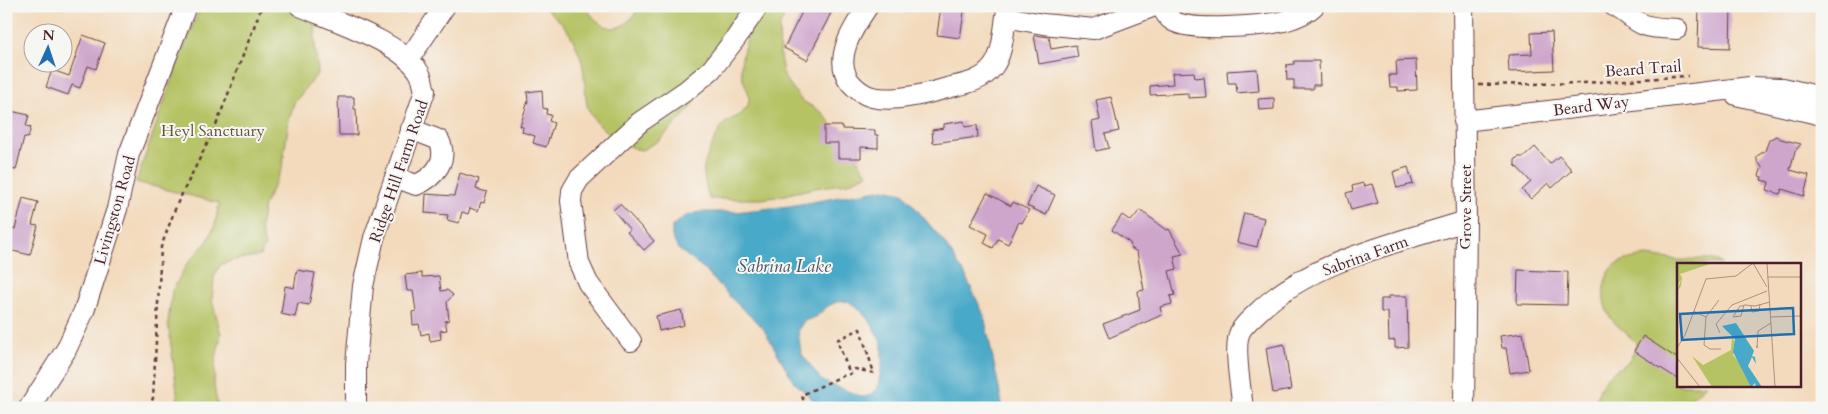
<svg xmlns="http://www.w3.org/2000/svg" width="1828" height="414" font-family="Cardo,serif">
  <rect width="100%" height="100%" fill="#f6f6f2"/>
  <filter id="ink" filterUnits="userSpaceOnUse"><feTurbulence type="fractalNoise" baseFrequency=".02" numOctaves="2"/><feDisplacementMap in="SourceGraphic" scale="10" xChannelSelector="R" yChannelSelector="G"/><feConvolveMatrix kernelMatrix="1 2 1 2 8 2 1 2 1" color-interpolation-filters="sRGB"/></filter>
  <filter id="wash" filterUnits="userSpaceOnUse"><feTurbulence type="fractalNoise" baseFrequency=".0096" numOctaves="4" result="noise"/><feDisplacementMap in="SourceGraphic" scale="20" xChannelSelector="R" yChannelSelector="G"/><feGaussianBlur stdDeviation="1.12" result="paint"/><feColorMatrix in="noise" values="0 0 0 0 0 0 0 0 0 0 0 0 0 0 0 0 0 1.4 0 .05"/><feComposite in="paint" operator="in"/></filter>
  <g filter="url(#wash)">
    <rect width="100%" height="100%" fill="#f3dabc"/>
    <path fill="#b6c365" stroke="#807148" d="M201 6H279L317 23C312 38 317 57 318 73L294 103 289 120 282 169 264 205 260 228 265 246 260 256 234 260 220 265 214 277 212 300 221 334 215 364 214 386 218 408H179L168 322 172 291 187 264 207 242 215 225 219 203 136 182 176 68Z
      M544 6H586C591 18 607 33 621 26 629 23 636 12 641 6H749L702 86 690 109 660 140 642 150C623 148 591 124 587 105 584 88 586 73 580 56 576 44 569 31 561 22 555 17 549 12 544 6Z
      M764 6H788L779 28 780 57 784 77 801 100 823 113 868 174 848 183 814 188 776 197 761 199H709C707 189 703 178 704 168 705 159 718 129 725 123 735 116 747 115 749 100 750 91 743 84 742 75 737 53 754 25 764 6Z
      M1646 256C1657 257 1668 259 1678 260 1691 261 1711 255 1722 264H1678V385H1706L1686 402 1662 408H1595C1596 399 1600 385 1606 378 1620 364 1632 366 1636 343 1629 335 1620 329 1613 321 1601 307 1600 282 1613 267 1621 259 1636 258 1646 256Z"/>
    <path fill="#49a9c8" stroke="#4a647a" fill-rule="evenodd" d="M884 189 903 193 944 242 964 273 984 315 1003 408H822L794 382 763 328 733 300 702 267 678 249 672 237V226L684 217 699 212H735L790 206ZM848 301 860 310 871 323 882 344V364L878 386 871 395 863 397 822 381 801 353 798 330 804 321 816 317 828 306 837 302Z"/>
    <g id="blocks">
      <path fill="#cea6cc" d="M805 6H822L832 11 807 60 784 48Z
        M941 6H965L960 38 937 35Z
        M1699 6H1731L1730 48 1698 47Z
        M1552 32 1554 70 1509 72 1508 55 1532 54 1531 33Z
        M83 35 105 43 96 69 88 66 80 88 72 85 68 95 46 87 52 70 69 76Z
        M1034 35 1049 37 1051 49 1076 45 1078 57 1039 64Z
        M1416 60 1417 90 1398 91V87H1390L1389 75H1397L1396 61Z
        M1294 61H1319L1320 85H1313V89H1294V80H1287L1286 65 1294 64Z
        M1257 69 1259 91 1237 93 1236 83H1228L1227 71Z
        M1194 72 1195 78 1204 77 1206 97 1188 98V93L1150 95V86L1173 84 1172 73Z
        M542 90 543 108 547 109 546 114 551 115 549 121 554 123 546 147 533 143 535 136 522 132 523 127 520 126 528 101 527 92Z
        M338 97H354V109H356L357 135H339Z
        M1111 97 1119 131 1105 134 1109 148 1096 151 1092 122 1100 120 1096 100Z
        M1274 98V109L1259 110 1258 99Z
        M6 110 29 115 26 126 31 127 28 138 24 137 16 170 6 168Z
        M964 121 965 127 977 125 978 137 933 143 932 130 944 128V124Z
        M824 126H842V129L875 130V135H878V148L861 147V158H838V143H824Z
        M1776 136 1781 139 1801 144 1795 151 1790 170 1809 175 1804 196 1782 189 1780 194 1767 190 1769 182 1761 180 1762 177 1759 176 1762 167 1757 161V156L1765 151 1769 140Z
        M1535 147 1550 164 1559 156 1572 170 1552 188 1548 183 1531 199 1522 190 1531 182 1515 165V160L1518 157H1524Z
        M1408 167 1413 184 1397 188 1393 172Z
        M460 173 479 179 476 189 487 192 484 203 481 202 478 211 470 208 468 214 462 212 459 223 447 220 448 215 425 213 426 194 454 196Z
        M1363 183 1364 186 1372 184 1378 203 1351 210 1346 193 1353 191 1352 186Z
        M1036 186 1055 195 1046 215 1027 206Z
        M987 193 1011 206 1013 202 1029 210 1022 223 1019 222 1008 244 998 239 993 248 984 243 988 234 970 225Z
        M23 198 38 202 32 225 38 226 30 255 9 250 11 241 6 239V227L15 229Z
        M620 204 654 241 644 250 627 232 630 230 613 210Z
        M1140 210 1167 230 1169 229 1183 254 1174 256 1177 269 1169 271 1175 295 1170 296 1172 304 1160 307 1162 315 1109 338 1103 324 1140 310 1138 291 1144 290 1137 252 1131 248 1130 243 1112 230 1122 215 1131 221Z
        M1244 213 1264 218 1257 247 1237 242Z
        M297 270 315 273 309 305 298 303 295 317 281 314 285 286 294 288Z
        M1518 270 1568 272 1567 305 1517 304Z
        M422 273V277L439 276 441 291 447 290 453 295 447 302 449 320 445 321 447 330 440 331 441 339 430 341 429 333 421 335 419 324 413 325 412 312 416 311 413 291H407L405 275Z
        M1388 296H1407L1408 347 1395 348V340L1389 341 1388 312H1381V299H1388Z
        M681 310 684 325 659 331 656 316Z
        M1523 333 1529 370 1510 373 1506 348H1502L1500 336Z
        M1643 336 1678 359V379L1634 351Z
        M1284 344 1291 390 1273 393 1266 348Z"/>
    </g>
  </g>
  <g filter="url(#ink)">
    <use href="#blocks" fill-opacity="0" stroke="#633b41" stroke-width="1"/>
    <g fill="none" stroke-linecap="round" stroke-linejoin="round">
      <g stroke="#633b41" stroke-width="22">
        <path id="minor" d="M300 6C332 20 406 43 421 76 423 80 423 86 425 91L374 238 363 286 356 364V408
          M868 6C854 27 832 58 850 82 856 89 864 95 872 97 893 102 927 94 947 88 963 84 981 82 992 68 1005 52 1003 26 1008 6
          M1162 6C1164 12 1168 18 1173 21 1191 32 1262 26 1284 21 1295 18 1306 14 1314 6
          M1463 6 1466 221 1464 408
          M1614 6C1623 10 1629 17 1638 22 1649 29 1664 28 1677 29
          M1006 17 1043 24 1094 29 1155 6
          M408 60 445 6
          M1736 95 1822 115
          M1464 121 1750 87 1783 88 1822 97
          M395 177 416 185C435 177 449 160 439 140L411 129
          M631 341 588 283 579 263 571 201 572 191 579 179 640 122 687 90 711 70 736 38 758 6
          M29 408 66 350 84 311 117 209 129 154 186 6
          M1243 408C1241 391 1233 346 1240 332 1243 325 1252 318 1258 312 1311 261 1396 243 1466 221"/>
      </g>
      <path stroke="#633b41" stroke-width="2.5" stroke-dasharray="4 4" stroke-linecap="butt" d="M1479 85 1583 83 1688 76
        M149 408 153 398 161 247 177 204 215 128 262 6
        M805 408 802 395 842 376 850 374 855 369 874 373 860 329 837 340 850 374"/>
      <use href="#minor" stroke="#fff" stroke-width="20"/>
    </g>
  </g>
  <g text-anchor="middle" stroke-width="4" stroke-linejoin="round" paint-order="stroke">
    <g font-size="16" fill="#4a1f2b" stroke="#f6f6f2">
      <text transform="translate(1643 68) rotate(-4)" y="6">Beard Trail</text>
      <text transform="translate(1591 105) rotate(-7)" y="6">Beard Way</text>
      <text transform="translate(398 171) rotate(-71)" y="6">Ridge Hill Farm Road</text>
      <text transform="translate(1465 207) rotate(-90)" y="6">Grove Street</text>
      <text transform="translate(114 210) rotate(-74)" y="6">Livingston Road</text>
      <text transform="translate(1365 255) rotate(-20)" y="6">Sabrina Farm</text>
    </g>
    <g font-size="16" fill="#6a503c" stroke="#f6f6f2">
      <text x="213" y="136">Heyl Sanctuary</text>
    </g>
    <g font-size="18" font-style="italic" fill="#4a566a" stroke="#f6f6f2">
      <text x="784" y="272">Sabrina Lake</text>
    </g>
  </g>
  <g transform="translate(1677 263)">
    <rect width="124" height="124" fill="#f3dabc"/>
    <path d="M0 0H36L3 11 5 15 4 23 0 29 4 16 0 23ZM55 74 58 79 56 92 71 111 74 124H35L15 93 26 102 54 87Z" fill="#b6c365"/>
    <path d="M59 60 77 88 75 93 78 94 79 101 75 94 71 103 85 124H79L78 120 74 124 56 89 58 76 45 63Z" fill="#49a9c8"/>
    <path fill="none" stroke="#af8f82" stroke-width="1" d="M76 0 90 24M90 0 98 124M90 14H124M67 42 64 53 56 54 63 43H66L67 42H68L78 43 93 39M74 43 75 49 82 48 83 41M16 48 29 54 27 82 33 86H44M29 54 42 37M94 54 124 53M43 70 39 61 55 42 90 28M80 82V85L81 68 94 60M0 85 8 72 29 16 59 13 76 0M0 95 23 124"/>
    <path fill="#1f6fb2" fill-opacity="0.15" stroke="#1f6fb2" stroke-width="2.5" d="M116 45 117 71 5 77 3 51Z"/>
    <rect width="124" height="124" fill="none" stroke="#4a1f2b" stroke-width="2.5"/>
  </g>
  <rect width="1828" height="414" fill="none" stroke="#f6f6f2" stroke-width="25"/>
  <g transform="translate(48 48) rotate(3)"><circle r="24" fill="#f6f6f2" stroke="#b1a0a2"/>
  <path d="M0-4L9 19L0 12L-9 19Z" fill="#1f6fb2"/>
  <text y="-8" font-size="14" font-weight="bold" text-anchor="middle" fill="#4a1f2b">N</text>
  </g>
</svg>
